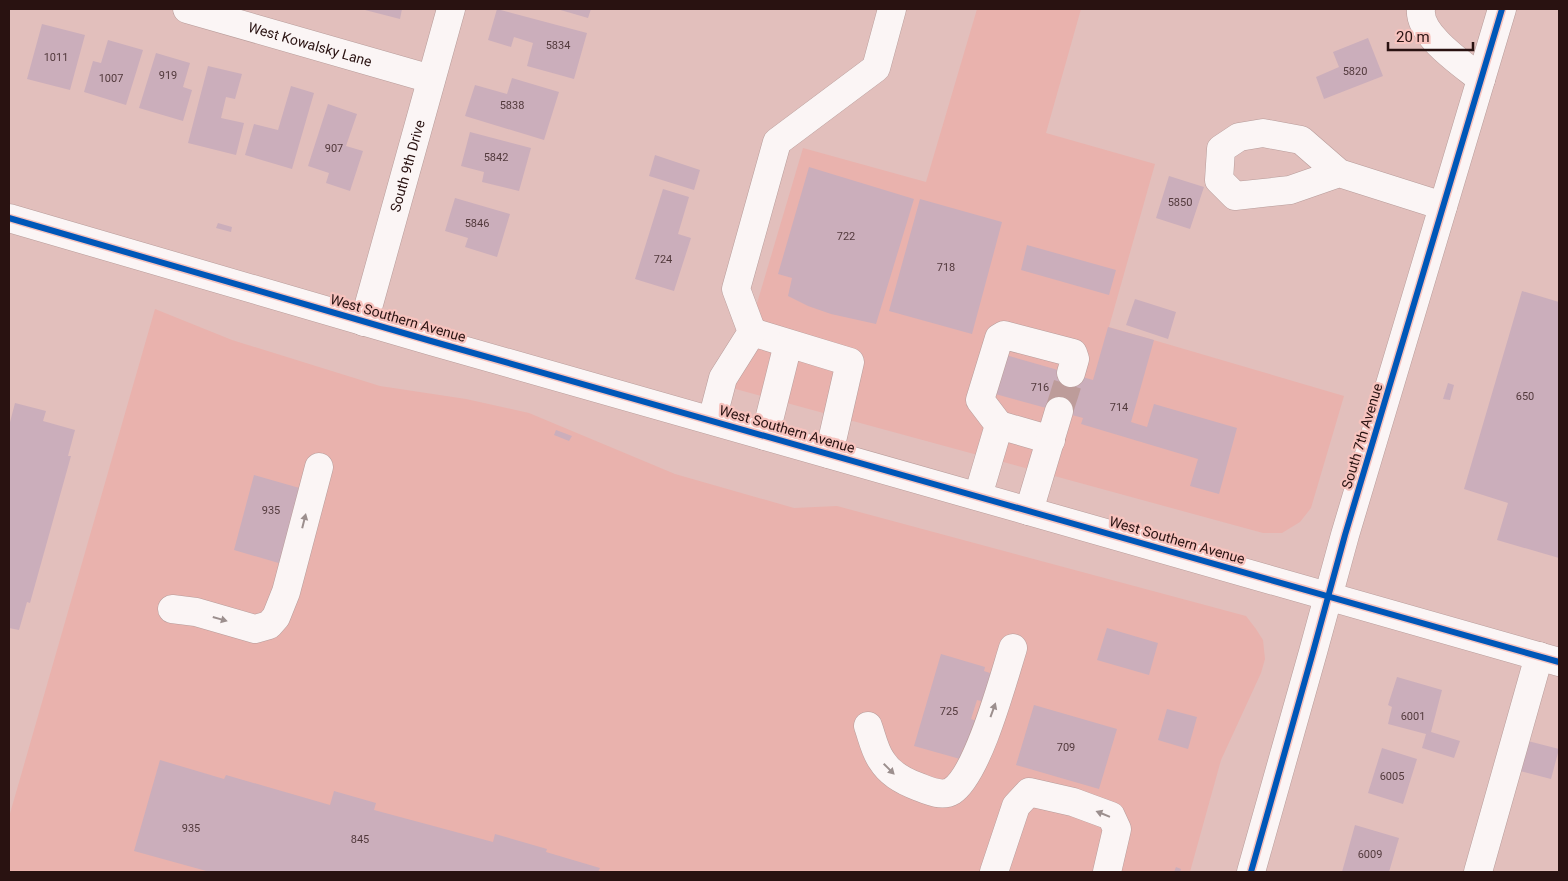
<svg xmlns="http://www.w3.org/2000/svg" width="1568" height="881" font-family="Roboto,sans-serif">
  <rect width="100%" height="100%" fill="#e2bfbc"/>
  <path fill="#e9b2ad" d="M977 9H1081L1046 133 1155 164 1109 327 1344 396 1311 508 1300 522 1282 533H1263L732 388 803 148 926 182Z
    M155 309 232 340 380 386 466 399 529 413 675 474 794 508 837 506 1246 616 1256 629 1263 640 1265 659 1261 673 1221 760 1190 872H9V817Z"/>
  <path fill="#cbaebb" d="M365 9H402L400 19 365 10Z
    M497 9 587 33 574 79 527 66 533 43 514 37 511 47 488 40Z
    M557 9H591L588 18Z
    M42 24 85 35 70 90 27 79Z
    M1368 38 1383 76 1324 99 1316 77 1339 67 1333 52Z
    M108 40 143 50 126 105 84 92 93 61 101 63Z
    M156 53 190 63 183 87 192 90 183 121 139 108Z
    M208 66 242 74 235 99 226 97 221 118 244 123 236 155 188 143Z
    M512 78 559 92 544 140 465 116 475 85 507 94Z
    M291 86 314 93 292 169 245 155 254 124 278 130Z
    M328 104 357 114 346 146 363 151 350 191 326 183 329 173 308 166Z
    M470 132 531 148 519 191 482 182 484 172 461 166Z
    M655 155 700 170 694 190 649 176Z
    M809 167 914 199 876 324 831 314 808 306 788 296 792 278 778 274Z
    M1169 176 1204 187 1190 229 1156 218Z
    M663 189 689 197 678 234 691 238 674 291 635 279Z
    M455 198 510 214 497 257 465 247 468 238 445 231Z
    M920 199 1002 222 972 334 889 311Z
    M218 223 232 227 231 232 216 228Z
    M1027 245 1116 270 1109 295 1021 270Z
    M1522 291 1559 302V558L1497 540 1508 503 1464 489Z
    M1135 299 1176 312 1168 339 1126 325Z
    M1108 327 1154 340 1131 422 1147 427 1154 404 1237 428 1219 494 1190 486 1198 459 1081 424 1083 418 988 392 999 353 1093 380Z
    M1448 383 1454 385 1450 400 1443 399Z
    M15 403 46 411 43 421 75 430 68 456H71L30 603 27 602 19 630 9 628V426Z
    M556 430 572 436 569 441 554 435Z
    M254 475 303 489 282 564 234 550Z
    M1107 628 1158 643 1149 675 1097 660Z
    M941 654 985 667 984 671 993 674 985 702 977 700 971 719 979 722 971 751 963 748 960 759 914 746Z
    M1397 677 1442 690 1431 732 1460 741 1454 758 1422 748 1426 734 1388 724 1392 707 1388 705Z
    M1034 705 1117 729 1099 789 1016 765Z
    M1167 709 1197 717 1188 749 1158 740Z
    M1528 741 1559 749 1551 779 1520 771Z
    M1382 748 1417 759 1403 804 1368 793Z
    M160 760 224 779 226 775 330 805 334 791 376 803 374 810 493 842 495 834 547 849 546 852 600 868 598 872H210L134 851Z
    M1355 825 1399 838 1389 872H1342Z
    M1176 867 1181 869 1180 872H1174Z"/>
  <g fill="none" stroke-linecap="round" stroke-linejoin="round">
    <path stroke="#bd9c9a" stroke-width="28" stroke-dasharray="28 14" stroke-linecap="butt" d="M1059 411 1071 373"/>
    <g stroke="#b79c9a" stroke-width="29">
      <g id="minor">
        <path id="s1" d="M187 9 431 79"/>
        <path d="M1421 9C1418 35 1463 64 1481 79"/>
        <path d="M1339 173 1301 140 1263 133 1239 137 1221 149 1219 180 1235 196 1290 190 1339 173 1443 206"/>
        <path id="s2" d="M364 322 451 9"/>
        <path d="M752 332 850 362 829 454"/>
        <path d="M712 420 723 378 752 332 736 289 777 142 876 68 892 9"/>
        <path d="M999 425 1051 440"/>
        <path d="M765 436 788 344"/>
        <path d="M978 496 999 425 980 400 999 338 1004 335 1073 353 1075 359 1071 373"/>
        <path d="M1029 511 1059 411"/>
        <path d="M172 609 196 612 255 629 269 625 276 617 286 592 319 467"/>
        <path d="M868 726C872 737 875 752 882 761 890 774 905 782 919 787 929 791 942 797 952 791 978 774 1003 680 1013 648"/>
        <path d="M994 872 1016 806 1029 792 1073 802 1111 816 1117 829 1107 872"/>
        <path d="M1478 872 1539 656"/>
      </g>
    </g>
    <g stroke="#b79c9a" stroke-width="29">
      <path id="major" d="M9 218 431 341 1559 662
        M1251 872 1313 652 1345 535 1502 9"/>
    </g>
    <use href="#minor" stroke="#fbf5f5" stroke-width="28"/>
    <use href="#major" stroke="#fbf5f5" stroke-width="28"/>
    <g stroke="#f7c3be" stroke-width="9">
      <path id="cycleway" d="M9 218 431 341 1559 662
        M1251 872 1313 652 1345 535 1502 9"/>
    </g>
    <use href="#cycleway" stroke="#0057b8" stroke-width="6"/>
  </g>
  <defs><path id="oneway-solid" d="M-6-.8H1V-3.2L6.5 0L1 3.2V.8H-6Z" transform="scale(1.25)"/></defs>
  <g fill="#9c8f8e">
    <use href="#oneway-solid" transform="translate(304 521) rotate(-76)"/>
    <use href="#oneway-solid" transform="translate(220 619) rotate(16)"/>
    <use href="#oneway-solid" transform="translate(993 710) rotate(-70)"/>
    <use href="#oneway-solid" transform="translate(889 769) rotate(45)"/>
    <use href="#oneway-solid" transform="translate(1103 814) rotate(-158)"/>
  </g>
  <g text-anchor="middle" stroke-width="4.5" stroke-linejoin="round" paint-order="stroke">
    <g font-size="11" fill="#52393c">
      <text x="558" y="49">5834</text>
      <text x="56" y="61">1011</text>
      <text x="1355" y="75">5820</text>
      <text x="168" y="79">919</text>
      <text x="111" y="82">1007</text>
      <text x="512" y="109">5838</text>
      <text x="334" y="152">907</text>
      <text x="496" y="161">5842</text>
      <text x="1180" y="206">5850</text>
      <text x="477" y="227">5846</text>
      <text x="846" y="240">722</text>
      <text x="663" y="263">724</text>
      <text x="946" y="271">718</text>
      <text x="1040" y="391">716</text>
      <text x="1525" y="400">650</text>
      <text x="1119" y="411">714</text>
      <text x="271" y="514">935</text>
      <text x="949" y="715">725</text>
      <text x="1413" y="720">6001</text>
      <text x="1066" y="751">709</text>
      <text x="1392" y="780">6005</text>
      <text x="191" y="832">935</text>
      <text x="360" y="843">845</text>
      <text x="1370" y="858">6009</text>
    </g>
    <g font-size="14" fill="#291211" stroke="#f7c3be">
      <text dy="5" stroke="none"><textPath href="#s1" startOffset="128">West Kowalsky Lane</textPath></text>
      <text dy="5" stroke="none"><textPath href="#s2" startOffset="162">South 9th Drive</textPath></text>
      <text transform="translate(398 318) rotate(16)" y="5">West Southern Avenue</text>
      <text transform="translate(787 429) rotate(16)" y="5">West Southern Avenue</text>
      <text transform="translate(1362 436) rotate(-73)" y="5">South 7th Avenue</text>
      <text transform="translate(1177 540) rotate(16)" y="5">West Southern Avenue</text>
    </g>
  </g>
  <rect width="1568" height="881" fill="none" stroke="#291211" stroke-width="20"/>
  <path d="M1388 42v8h85v-8" fill="none" stroke="#291211" stroke-width="2.5"/>
  <text x="1396" y="42" font-size="15" fill="#291211" stroke="#f7c3be" stroke-width="4" paint-order="stroke">20 m</text>
</svg>
